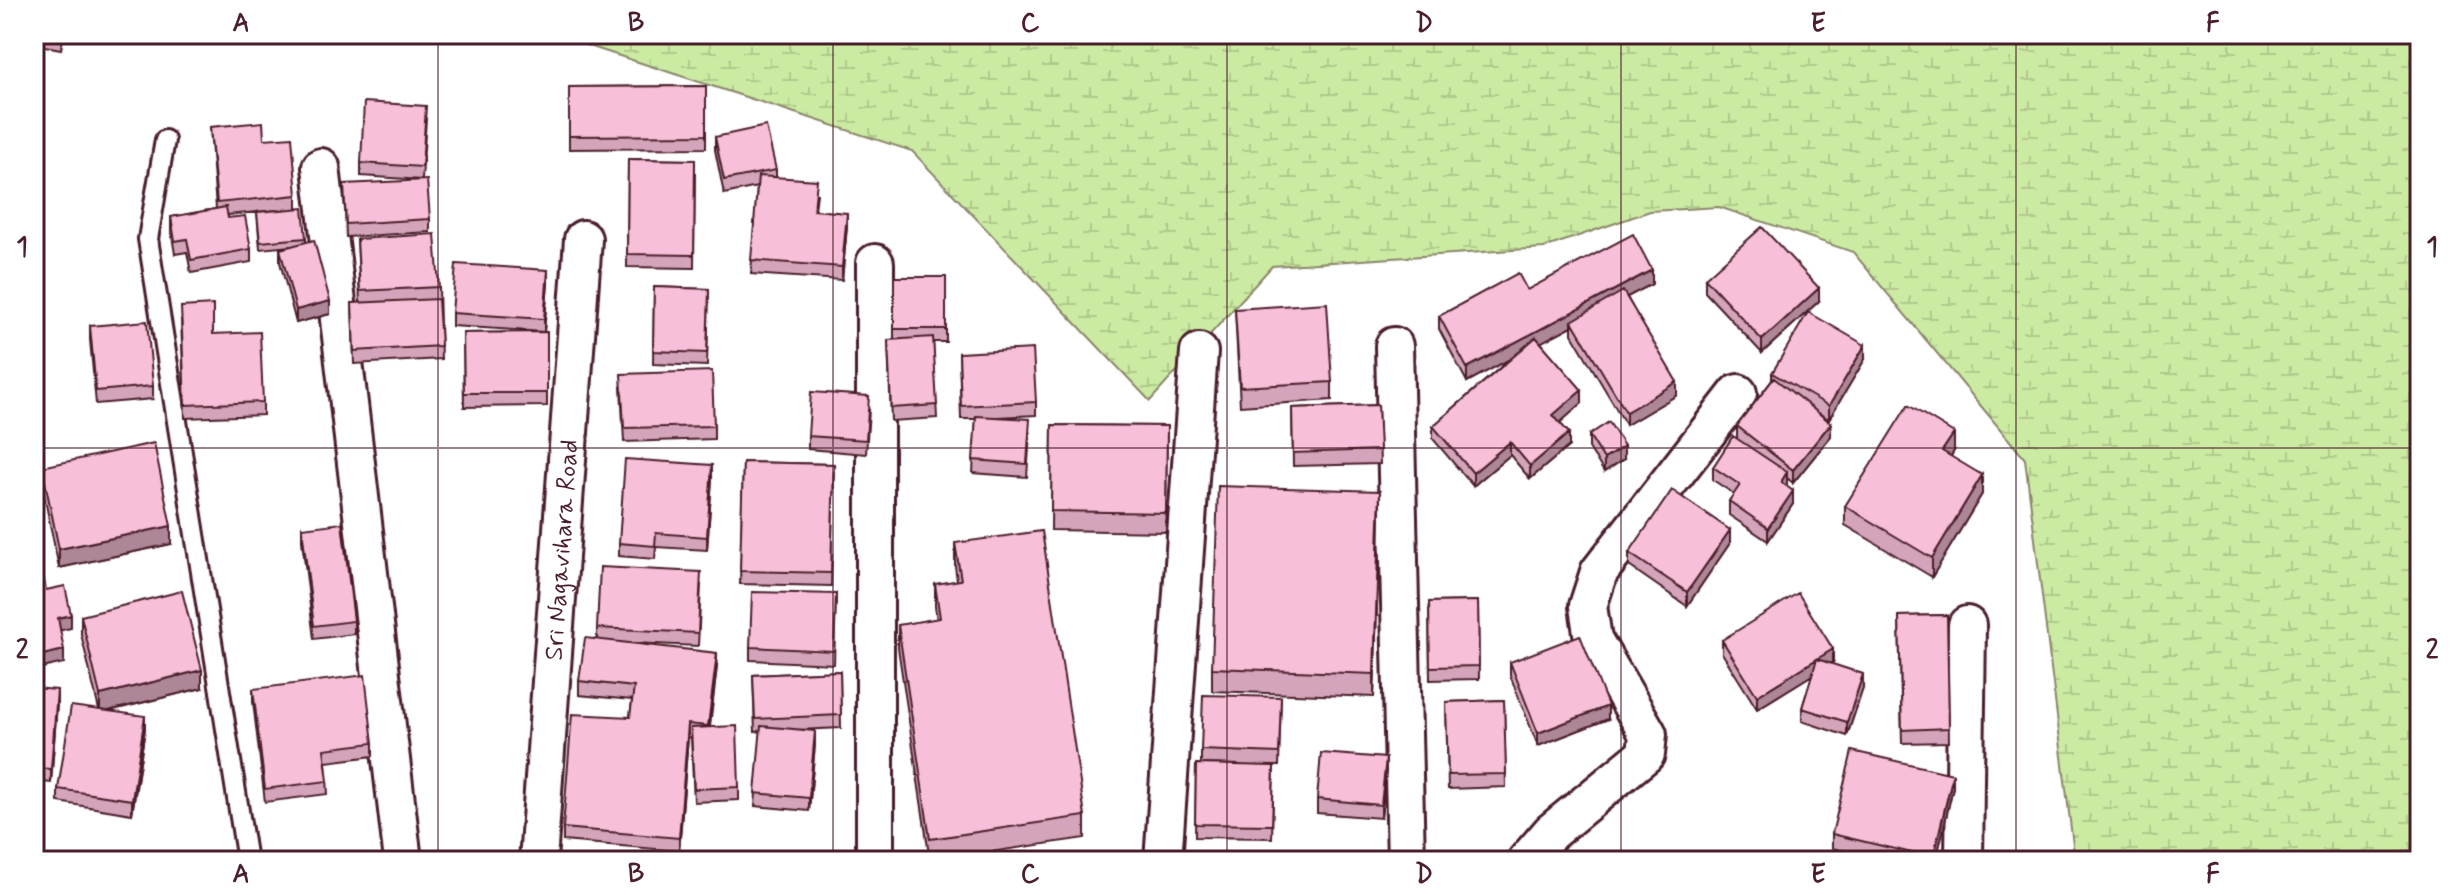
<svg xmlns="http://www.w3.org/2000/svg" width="2454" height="895" font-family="Mynerve,sans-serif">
  <defs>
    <pattern id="wetland-marsh" width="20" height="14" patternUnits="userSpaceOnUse" patternTransform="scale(2)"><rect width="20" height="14" fill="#cbeba3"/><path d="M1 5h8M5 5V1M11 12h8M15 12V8" fill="none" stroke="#b0c98c"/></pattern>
  </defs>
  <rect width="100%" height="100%" fill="#fff"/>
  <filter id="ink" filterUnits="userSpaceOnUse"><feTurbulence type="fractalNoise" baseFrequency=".0125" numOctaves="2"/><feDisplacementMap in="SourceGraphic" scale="16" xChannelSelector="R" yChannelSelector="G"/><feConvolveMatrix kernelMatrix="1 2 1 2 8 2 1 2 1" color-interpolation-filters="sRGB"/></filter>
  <g filter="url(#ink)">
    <path fill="url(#wetland-marsh)" stroke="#8a8567" stroke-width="2" d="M552 34H2420V861H2075L2025 459 1853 252 1719 207 1650 211 1544 248 1272 266 1150 401 912 151Z"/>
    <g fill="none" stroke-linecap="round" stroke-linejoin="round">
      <g stroke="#4a1f2b" stroke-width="24">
        <path id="service" d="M165 140 148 239 247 861"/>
      </g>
      <g stroke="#4a1f2b" stroke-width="42">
        <g id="minor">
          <path d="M321 167 403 861"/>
          <path d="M875 263V861"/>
          <path d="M1394 346 1406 861"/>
          <path id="s1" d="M538 861 583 239"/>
          <path d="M1163 861 1199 352"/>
          <path d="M1526 861 1551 832 1646 754 1648 734 1593 639 1588 606 1599 572 1738 393"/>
          <path d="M1964 861 1967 625"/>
        </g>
      </g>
      <use href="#service" stroke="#fff" stroke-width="18"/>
      <use href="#minor" stroke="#fff" stroke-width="36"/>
    </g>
    <path fill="#d4a5ba" stroke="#4a1f2b" stroke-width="2" d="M34 34H64L61 49 34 44Z
      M706 86V148L569 149V87Z
      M426 119 422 180 361 176V163Z
      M210 127 264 139 297 195V208L306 238V242L330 314 296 323 280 262V249L291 246 260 249 257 212 277 210 228 215V218L251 249V262L191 273 187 252 175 254 171 230V217L216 209Z
      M715 137 776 170V177L817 194 815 210 847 226 842 280 751 274 757 187 724 194 715 150Z
      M628 159 695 160 694 268 627 267Z
      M344 184 430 219V232L346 237Z
      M357 239 439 287 441 359 354 364 352 303H360Z
      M894 277H946V342H933L937 418 891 421 888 340H894Z
      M1705 278 1819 301 1762 353 1705 292Z
      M548 283 544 332 452 326V313Z
      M1652 284 1627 297 1677 395 1626 425 1572 334V326L1541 342 1582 403 1559 423 1569 446 1530 479 1510 455 1473 486 1433 439V426L1511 358 1467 382 1439 329V316L1527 290Z
      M654 287 709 289 707 366 653 364Z
      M1235 309 1332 382V400L1240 406Z
      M181 320 213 334 263 402V415L185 418Z
      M90 326 153 386V399L96 404 90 340Z
      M547 332V406L464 407 463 333Z
      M959 353 1036 402V415L997 417 1030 433 1027 477 973 473 976 419H961Z
      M1865 359 1829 419 1815 411 1831 436 1793 483 1787 478 1786 486 1793 504 1768 541 1729 515V501L1734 494 1713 480V467L1737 438V426L1772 380V373Z
      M621 387 714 426V439L624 442Z
      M1378 405 1380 464 1293 466 1292 408Z
      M869 410 866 454 808 449V436Z
      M1052 425 1167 426 1166 532 1051 530Z
      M1589 435 1624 459 1604 472 1589 448Z
      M1954 451 1951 456 1982 494 1932 577 1845 525V506Z
      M743 462 834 464 831 586 740 584Z
      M42 467 171 544 59 568 42 485Z
      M712 478 707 550 656 547 655 559 619 556V543Z
      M1380 514 1374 697 1212 691V668Z
      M302 528 354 621V634L314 639 302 541Z
      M955 543 1085 816V838L930 861 898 648V625L937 619 935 607V584L957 581 955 566Z
      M1730 543 1687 606 1629 566V553Z
      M701 585 698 646 633 643 717 666 710 727 739 787V800L694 802 691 738 688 737 679 851 563 841V828L630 717 632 700 579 695V681L597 639V628Z
      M836 594 834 664 750 660V647Z
      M1478 601 1479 679 1430 680 1429 602Z
      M1947 615 1949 742 1902 743 1899 616Z
      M81 616 202 688 109 711 145 729 132 814 58 802V789L99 710 81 634Z
      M1722 640 1833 662 1830 664 1863 688 1847 736 1802 721V708L1812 675 1757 709 1722 653Z
      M1510 662 1608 719 1538 746 1510 675Z
      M840 671 841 728 799 730 815 744 809 811 755 806 761 731 755 732 753 675Z
      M34 688 57 703 51 783 34 781Z
      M253 689 373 743V756L326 762 328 794 265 802 253 702Z
      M1281 697 1279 766H1274L1272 838 1195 837 1196 764 1241 765 1201 764V750Z
      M1504 700 1506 787 1448 789 1446 702Z
      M1386 771 1381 818 1317 813V799Z
      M1953 787 1936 861H1890L1832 848V834Z"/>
    <path fill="#ad8697" stroke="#4a1f2b" stroke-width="2" d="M847 213V226L842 280V267Z
      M548 270V283L544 332V319Z
      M1652 270V284L1574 325 1572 321V326L1467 382V368Z
      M1819 288V301L1762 353V340Z
      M330 301V314L296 323V310Z
      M1865 345V359L1829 419V406Z
      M1677 382V395L1626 425V412Z
      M1582 390V403L1553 429V415Z
      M1831 423V436L1793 483V470Z
      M1569 433V446L1530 479V466Z
      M1954 433V451L1942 470V451Z
      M1510 442V455L1473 486V473Z
      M1624 446V459L1604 472V459Z
      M712 465V478L707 550V537Z
      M1787 472V485L1781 496V482Z
      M1982 475V494L1932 577V558Z
      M1380 491V514L1374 697V674Z
      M1793 491V504L1768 541V528Z
      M171 526V544L59 568V549Z
      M1730 530V543L1687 606V592Z
      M71 615V628L58 631V618Z
      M1833 649V662L1757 709V696Z
      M64 650V663L34 670V657Z
      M717 653V666L708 740V726Z
      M202 670V688L100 713V695Z
      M1863 674V688L1847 736V722Z
      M57 690V703L51 783V769Z
      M1608 706V719L1538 746V733Z
      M145 716V729L132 814V800Z
      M688 724V737L679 851V838Z
      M815 731V744L809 811V798Z
      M1386 758V771L1381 818V805Z
      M1953 774V787L1936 861H1933Z"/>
    <path fill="#f7c0d8" stroke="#4a1f2b" stroke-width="2" d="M706 86V135L569 136V87Z
      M364 102 426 106 422 167 361 163Z
      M263 122 264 139 292 137 297 195 217 203 210 127Z
      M766 126 776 170 724 180 715 137Z
      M628 159 695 160 694 255 627 254Z
      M758 176 817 180 814 210 847 213 842 267 751 260Z
      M427 180 430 219 346 224 344 184Z
      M226 207 228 218 245 216 251 249 191 260 187 239 175 241 171 217Z
      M303 208 306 238 260 242 257 212Z
      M1762 227 1819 288 1762 340 1705 278Z
      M435 234 439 287 360 291 357 239Z
      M1633 234 1652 270 1467 368 1439 316 1518 273 1527 290Z
      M314 240 330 301 296 310 280 249Z
      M456 264 548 270 544 319 452 313Z
      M894 277H946V329H894Z
      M654 287 709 289 707 353 653 351Z
      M1623 291 1677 382 1626 412 1572 321Z
      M438 299 441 346 354 351 352 303Z
      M1327 303 1332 382 1240 387 1235 309Z
      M213 305V334L260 332 263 402 185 405 181 307Z
      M1808 312 1865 345 1829 406 1772 373Z
      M147 321 153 386 96 391 90 326Z
      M547 332V393H464L463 333Z
      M933 337 937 405 891 408 888 340Z
      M1536 337 1582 390 1553 415 1569 433 1530 466 1510 442 1473 473 1433 426Z
      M1033 349 1036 402 961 406 959 353Z
      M712 371 714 426 624 428 621 374Z
      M1774 378 1831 423 1793 470 1737 426Z
      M811 392 869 396 866 440 808 436Z
      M1378 405 1380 450 1293 453 1292 408Z
      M1908 405 1954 433 1942 451 1982 475 1932 558 1845 506Z
      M976 416 1030 419 1027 464 973 460Z
      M1609 422 1624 446 1604 459 1589 435Z
      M1052 425 1167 426 1166 513 1051 511Z
      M1733 436 1787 472 1781 482 1793 491 1768 528 1729 501 1740 485 1713 467Z
      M154 443 171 526 59 549 42 467Z
      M625 459 712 465 707 537 656 533 655 546 619 543Z
      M743 462 834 464 831 573 740 571Z
      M1218 486 1380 491 1374 674 1212 668Z
      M1672 490 1730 530 1687 592 1629 553Z
      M342 523 354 621 314 626 302 528Z
      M1042 531 1085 816 930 839 898 625 940 618 935 584 961 580 955 543Z
      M39 555 46 590 65 586 71 615 58 618 64 650 34 657V556Z
      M600 567 701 572 698 633 597 628Z
      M182 591 202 670 100 695 81 616Z
      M752 592 836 594 834 651 750 647Z
      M1798 593 1833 649 1757 696 1722 640Z
      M1478 601 1479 666 1430 667 1429 602Z
      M1947 615 1949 728 1902 730 1899 616Z
      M1580 635 1608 706 1538 733 1510 662Z
      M585 638 717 653 708 726 688 724 679 838 563 828 572 714 630 717 634 687 579 681Z
      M1817 659 1863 674 1847 722 1802 708Z
      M840 671 841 715 755 719 753 675Z
      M365 675 373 743 324 749 328 781 265 789 253 689Z
      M34 688 57 690 51 769 34 768Z
      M1203 695 1281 697 1279 753 1201 750Z
      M1504 700 1506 774 1448 775 1446 702Z
      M71 706 145 716 132 800 58 789Z
      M737 726 739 787 694 789 691 728Z
      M761 726 815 731 809 798 755 793Z
      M1852 751 1953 774 1933 858 1832 834Z
      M1321 753 1386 758 1381 805 1317 799Z
      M1196 764 1274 766 1272 825 1195 824Z"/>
  </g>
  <path fill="none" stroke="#4a1f2b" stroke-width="2" stroke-opacity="0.55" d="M438 34V861M833 34V861M1227 34V861M1621 34V861M2016 34V861M34 448H2420"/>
  <g text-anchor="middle" stroke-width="7" stroke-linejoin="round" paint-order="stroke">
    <g font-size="26" fill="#4a1f2b" stroke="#fff">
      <text dy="9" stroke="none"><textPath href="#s1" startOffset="312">Sri Nagavihara Road</textPath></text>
    </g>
  </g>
  <rect width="2454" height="895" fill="none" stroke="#fff" stroke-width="88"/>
  <rect x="44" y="44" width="2366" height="807" fill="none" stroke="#4a1f2b" stroke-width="3"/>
  <g font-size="26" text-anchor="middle" font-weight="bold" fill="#4a1f2b">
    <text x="241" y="31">A</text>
    <text x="636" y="31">B</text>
    <text x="1030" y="31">C</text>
    <text x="1424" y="31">D</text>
    <text x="1818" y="31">E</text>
    <text x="2213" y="31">F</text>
    <text x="22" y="255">1</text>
    <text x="2432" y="255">1</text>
    <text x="22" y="658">2</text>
    <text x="2432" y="658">2</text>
    <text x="241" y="882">A</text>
    <text x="636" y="882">B</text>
    <text x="1030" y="882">C</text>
    <text x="1424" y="882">D</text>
    <text x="1818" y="882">E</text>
    <text x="2213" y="882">F</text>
  </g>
</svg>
